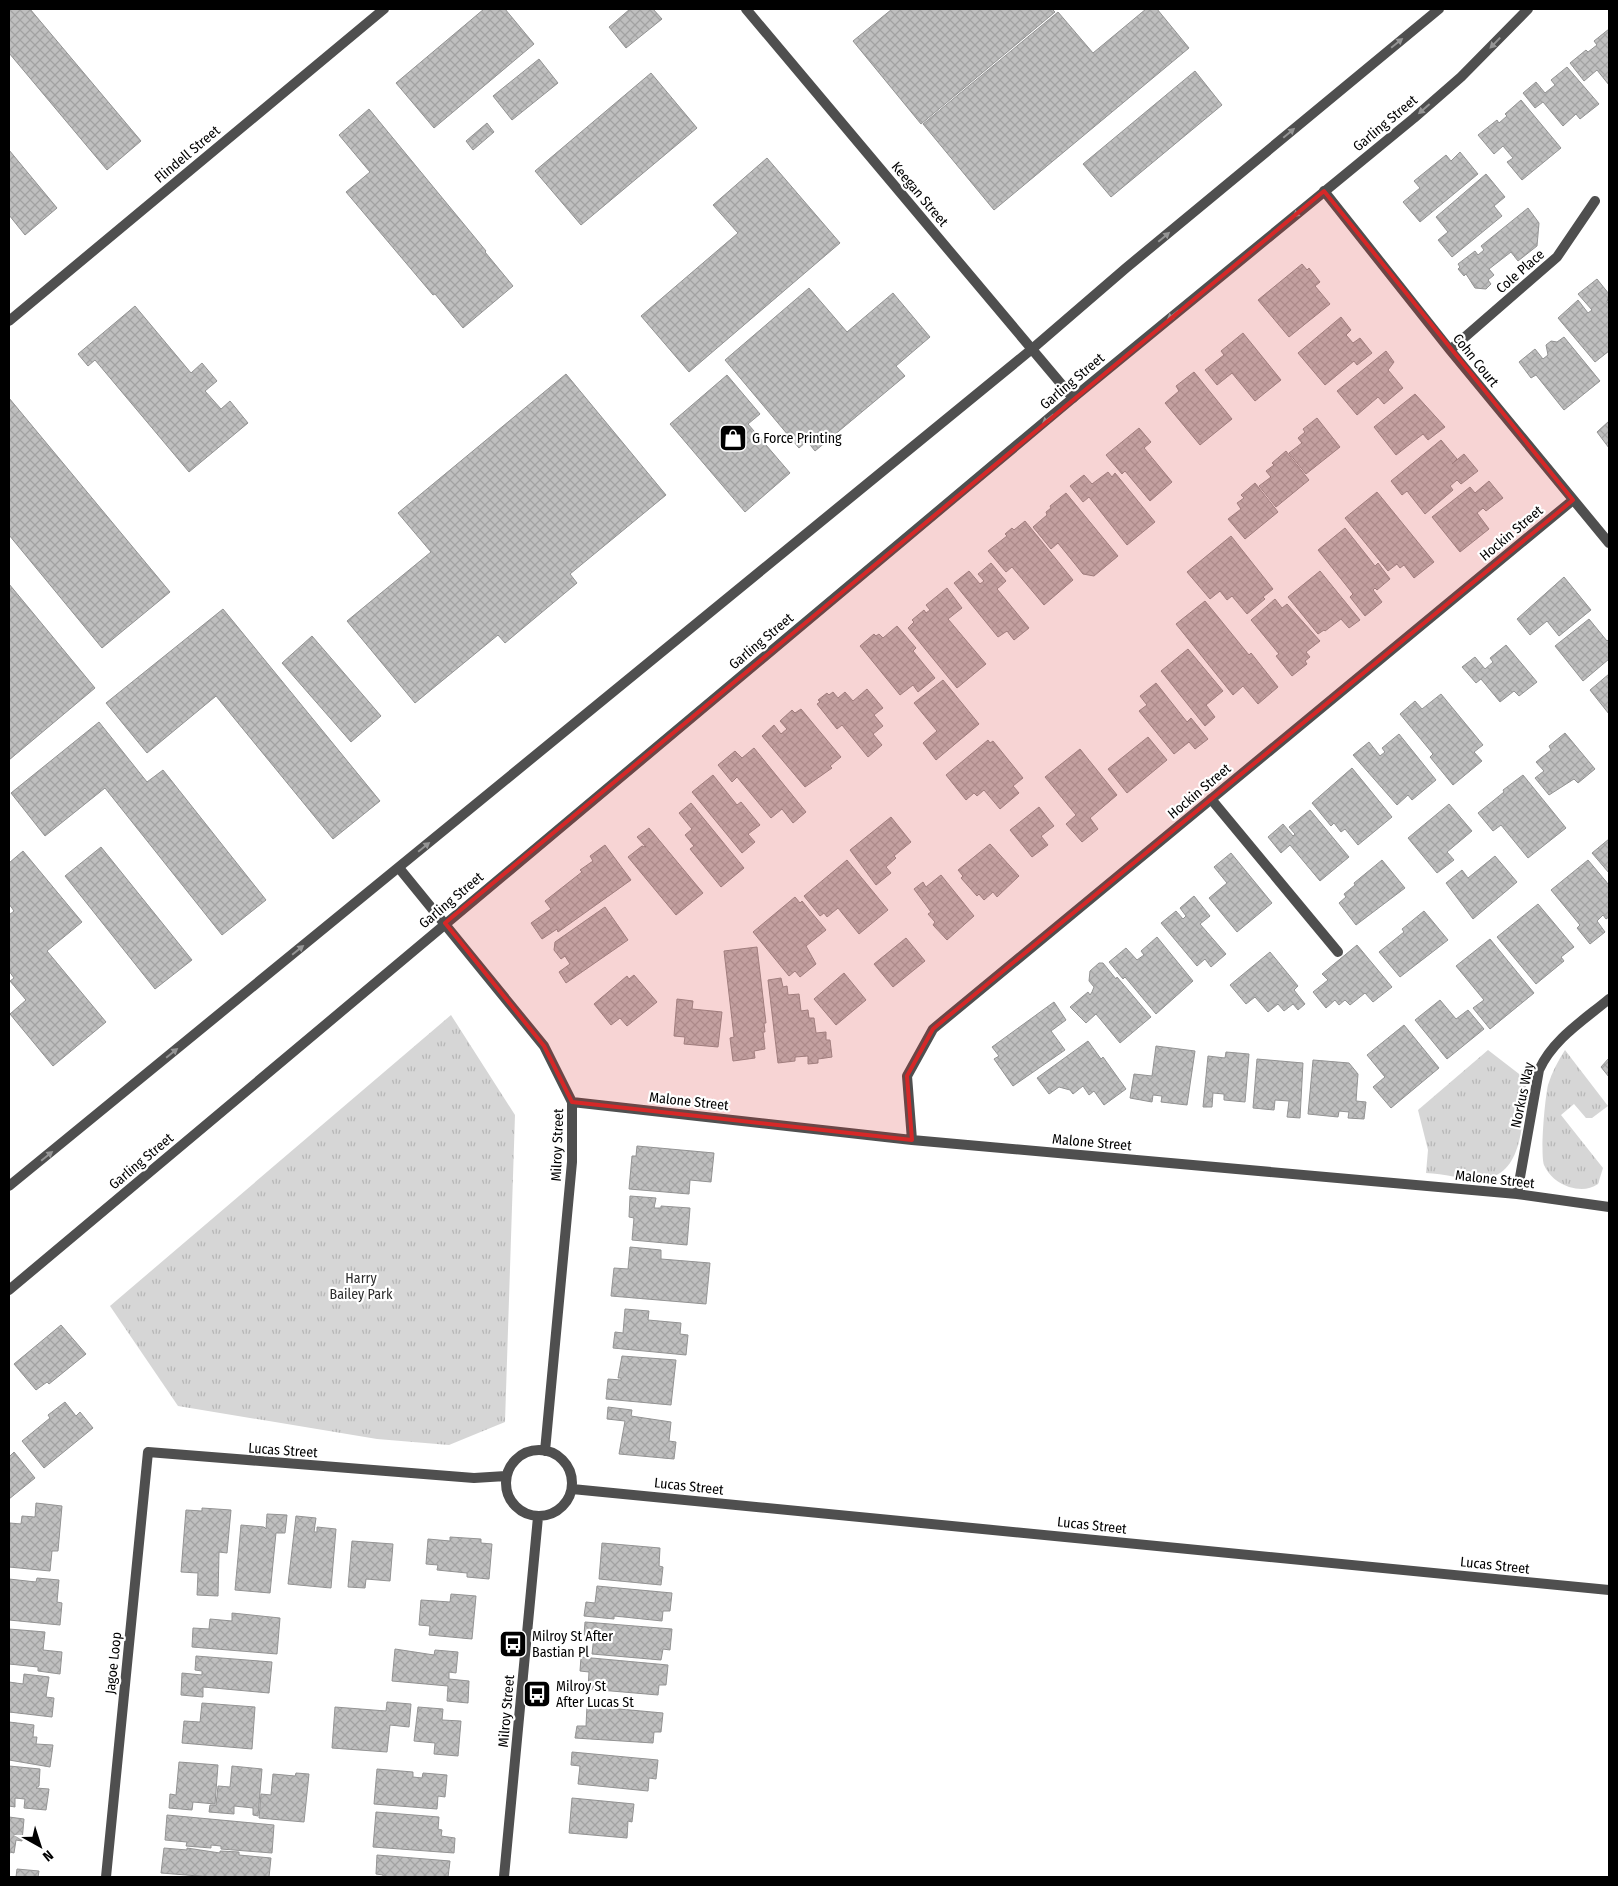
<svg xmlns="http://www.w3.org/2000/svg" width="1618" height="1886" font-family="'Fira Sans Condensed',sans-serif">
  <defs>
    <pattern id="grass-tufts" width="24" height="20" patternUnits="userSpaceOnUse" patternTransform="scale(1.25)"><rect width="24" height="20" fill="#d6d6d6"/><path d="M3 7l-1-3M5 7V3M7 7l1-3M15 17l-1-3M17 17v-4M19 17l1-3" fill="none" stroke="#b6b6b6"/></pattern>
    <pattern id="building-cross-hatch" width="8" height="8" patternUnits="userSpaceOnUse" patternTransform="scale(1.25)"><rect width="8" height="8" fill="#bfbfbf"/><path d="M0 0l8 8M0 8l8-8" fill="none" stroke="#a2a2a2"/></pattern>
  </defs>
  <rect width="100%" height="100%" fill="#fff"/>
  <path fill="url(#grass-tufts)" d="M451 1015 515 1115 505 1422 449 1445 377 1439 178 1406 110 1306Z
    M1488 1050 1523 1077 1526 1086C1522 1118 1525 1178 1480 1179 1462 1179 1444 1174 1426 1173L1428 1150 1418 1110Z
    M1565 1050 1608 1106 1592 1118H1586L1574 1104 1561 1115 1603 1168 1598 1184C1589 1190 1580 1190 1569 1187 1558 1183 1549 1176 1544 1165 1540 1153 1545 1098 1548 1085 1552 1072 1558 1061 1565 1050Z"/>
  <path fill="url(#building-cross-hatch)" stroke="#939393" d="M9 9H30L141 141 107 170 9 53Z
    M484 9H505L534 44 434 128 396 83Z
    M630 9H653L662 19 626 48 609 27Z
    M892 9H1052L1055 12 921 124 853 41Z
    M1146 9H1157L1189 48 994 210 923 124 1058 12 1093 53Z
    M1609 29V85L1597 70 1584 81 1570 63 1586 50 1588 52 1597 45 1594 41Z
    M539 59 558 83 512 120 493 96Z
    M1567 67 1599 104 1580 119 1576 114 1563 126 1543 102 1535 108 1523 93 1536 82 1545 93 1555 85 1551 80Z
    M1195 71 1222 105 1111 197 1083 164Z
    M651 73 697 128 581 225 535 171Z
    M1521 100 1561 148 1522 180 1507 162 1513 158 1503 146 1494 154 1478 135 1497 120 1499 123 1507 116 1505 114Z
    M369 109 486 251 485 252 513 286 463 328 435 294 433 295 346 192 370 172 339 135Z
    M487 123 494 132 473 150 466 141Z
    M9 150 57 208 25 235 9 215Z
    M1460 152 1478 174 1420 222 1403 202 1420 188 1414 181 1446 155 1451 161Z
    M767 158 840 243 689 372 641 316 738 233 713 205Z
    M1486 174 1505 197 1494 206 1502 216 1452 257 1438 240 1448 232 1436 217Z
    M1528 208 1539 223 1537 246 1518 261 1511 252 1489 269 1494 275 1488 280 1491 284 1486 289 1475 288 1466 274 1464 276 1458 269 1460 267 1458 264 1475 251 1478 255 1484 250 1481 246Z
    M1302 264 1307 270 1309 268 1320 282 1315 286 1330 304 1289 337 1258 300Z
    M1597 279 1609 294 1607 302 1609 304V351L1595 362 1558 318 1578 300 1588 313 1592 310 1578 294Z
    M809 288 847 332 893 293 930 337 896 366 905 376 815 451 807 441 799 448 725 360Z
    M135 306 191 373 202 363 217 381 205 391 221 409 230 401 248 423 189 472 95 360 88 366 78 354Z
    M1341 317 1351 330 1346 335 1353 343 1360 338 1372 353 1357 365 1354 361 1325 385 1298 353Z
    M1243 333 1281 380 1255 401 1232 373 1217 385 1205 370 1224 355 1221 351Z
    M1564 337 1600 381 1564 410 1536 375 1531 378 1519 362 1535 349 1543 359 1548 355 1546 345 1551 341 1557 342Z
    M1386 351 1394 362 1388 370 1403 388 1384 404 1378 397 1357 415 1337 391Z
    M1194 372 1232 419 1200 445 1165 403 1179 391 1176 386Z
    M566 374 666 495 570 574 577 583 505 643 498 635 415 703 347 621 431 552 398 513Z
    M727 375 760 414 748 424 790 473 745 512 670 424Z
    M1415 394 1445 427 1428 440 1423 434 1396 455 1374 427Z
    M9 398 170 592 102 648 9 535Z
    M1317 418 1340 447 1306 474 1289 453 1302 443 1298 438 1305 432 1303 429Z
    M1609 421V448L1597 432Z
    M1139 428 1151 442 1144 448 1172 482 1150 501 1125 471 1122 474 1106 455Z
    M1441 440 1457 459 1452 464 1464 454 1478 471 1461 484 1457 480 1450 486 1453 490 1425 514 1407 491 1402 495 1391 481Z
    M1286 451 1309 480 1276 507 1259 486 1271 477 1266 471 1274 465 1272 463Z
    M1108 472 1112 477 1115 473 1155 522 1127 545 1089 497 1083 502 1070 486 1084 475 1092 484Z
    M1489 481 1503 498 1486 511 1483 508 1477 513 1489 529 1460 552 1432 517 1470 487 1475 493Z
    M1255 483 1278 512 1245 539 1228 519 1241 509 1237 503 1244 498 1241 495Z
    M1377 492 1434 562 1414 578 1404 565 1400 568 1397 564 1388 571 1345 518Z
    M1066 493 1118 556 1094 576 1083 574 1058 543 1051 549 1033 527 1047 515 1046 512 1051 508 1050 506Z
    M1025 521 1073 580 1044 605 1012 567 1006 572 988 551 1007 536 1005 534 1012 528 1014 530Z
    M1345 528 1375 566 1378 563 1390 579 1377 590 1375 588 1373 590 1382 602 1365 616 1350 597 1353 594 1318 550Z
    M1231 536 1273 589 1263 597 1265 599 1247 614 1232 596 1227 600 1220 591 1210 599 1187 572Z
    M991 563 1006 581 997 589 1029 628 1014 640 1007 631 998 637 954 583 969 571 980 584 984 581 978 574Z
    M1320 571 1360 620 1349 628 1341 619 1325 631 1324 630 1318 634 1288 597Z
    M1564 577 1591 610 1559 636 1547 621 1530 635 1517 619Z
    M9 584 95 688 9 760Z
    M947 588 962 608 948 619 986 664 957 688 908 628 914 622 912 620 924 610 926 613 930 610 926 605Z
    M1275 599 1282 608 1287 604 1320 641 1306 652 1310 657 1305 661 1307 664 1292 676 1276 656 1279 654 1251 620Z
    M1205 601 1249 655 1251 653 1278 687 1258 704 1243 686 1233 695 1176 624Z
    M223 609 380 801 333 839 216 696 147 753 106 703Z
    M1589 619 1607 641 1609 639V659L1583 681 1555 646Z
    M897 626 916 648 913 651 935 678 918 692 913 685 900 695 860 646 874 634 876 636 879 634 883 638Z
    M312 636 381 716 351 742 282 663Z
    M1506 645 1537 682 1519 696 1514 691 1500 702 1481 679 1476 683 1462 667 1475 657 1485 669 1493 662 1490 658Z
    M1188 649 1223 691 1206 705 1215 717 1205 726 1161 671Z
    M1609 674V714L1590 690Z
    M943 680 979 724 936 760 923 743 937 731 914 703Z
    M1156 683 1187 722 1191 718 1208 739 1195 749 1189 742 1174 754 1139 711 1147 705 1140 696Z
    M867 689 883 708 874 715 883 726 873 734 882 745 868 757 842 725 837 729 817 704 820 702 818 700 827 693 829 695 833 692 838 698 845 692 853 701Z
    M1441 694 1483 745 1474 752 1482 761 1453 785 1430 757 1433 754 1400 714 1415 701 1422 709Z
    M801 709 841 757 830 766 832 768 805 787 762 736 774 725 781 734 787 729 780 721 792 710 795 713Z
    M99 722 147 782 163 770 266 900 222 935 105 788 45 836 11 793Z
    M1565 733 1595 769 1578 783 1574 779 1549 795 1535 778 1544 771 1536 762 1551 750 1549 746Z
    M1399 734 1436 780 1412 800 1408 795 1397 805 1353 755 1369 742 1380 756 1385 752 1382 748Z
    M1148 737 1167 760 1127 793 1108 769Z
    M988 740 990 743 993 741 1023 778 1013 786 1019 793 1000 809 984 790 977 796 974 793 966 800 946 775Z
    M754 748 806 812 793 823 782 809 771 818 737 777 732 782 718 765 735 751 742 758Z
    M1080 749 1117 795 1090 818 1098 829 1082 842 1066 824 1076 815 1045 777Z
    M1352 768 1392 817 1358 845 1345 829 1341 832 1334 823 1331 826 1312 803Z
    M713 775 737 805 741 802 760 825 748 834 755 842 742 853 692 792Z
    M1523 775 1566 828 1528 858 1501 825 1493 831 1478 813 1504 792 1503 790Z
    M691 803 744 868 721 887 690 849 694 846 685 835 692 829 679 813Z
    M1449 804 1472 831 1447 852 1454 860 1437 873 1408 838Z
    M1039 807 1054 826 1041 836 1048 845 1032 857 1010 830Z
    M1310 810 1349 857 1320 881 1290 845 1281 853 1268 837 1283 824 1293 836 1295 834 1289 827Z
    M891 817 911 842 894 856 896 858 886 867 891 873 876 885 850 850Z
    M649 828 703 893 676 915 628 857 642 846 646 847 637 837Z
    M1609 839V873L1592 853Z
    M990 844 1019 876 997 897 993 892 984 900 979 894 977 896 961 878 963 876 958 870Z
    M605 845 631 880 558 932 557 929 542 939 531 923 551 909 545 901 582 872 580 870 593 861 590 856Z
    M101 847 192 960 155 989 65 876Z
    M23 851 82 922 47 951 106 1022 53 1066 10 1014 26 1000 10 981 14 978 9 971V915L14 911 9 904V863Z
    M1231 853 1272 903 1237 932 1209 898 1227 883 1214 867Z
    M1495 856 1517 882 1473 919 1446 883 1462 870 1468 878Z
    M847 860 888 910 859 934 838 908 827 917 824 913 820 916 804 896Z
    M1382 860 1405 888 1356 925 1339 903 1346 897 1344 894 1355 885 1354 883Z
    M1588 860 1609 885V917L1606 919 1603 915 1597 921 1605 932 1590 944 1577 928 1580 925 1551 890Z
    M941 875 974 916 947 940 933 925 935 922 928 914 931 912 914 889 923 882 926 887Z
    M1194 896 1210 916 1200 924 1226 954 1211 967 1205 959 1197 966 1161 923 1176 911 1183 919 1186 916 1180 908Z
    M795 897 800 903 802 901 826 930 806 946 816 964 800 977 795 971 789 976 753 932Z
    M1538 904 1574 947 1561 957 1564 961 1536 984 1497 937Z
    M605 907 628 940 566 983 559 972 570 964 565 956 561 959 554 950 555 942Z
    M1424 911 1448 940 1400 977 1379 952 1404 932 1402 929Z
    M1157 937 1193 981 1156 1014 1125 977 1123 979 1109 962 1126 948 1137 960 1144 955 1141 951Z
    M906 938 925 961 893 987 874 964Z
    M1490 939 1534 993 1490 1029 1473 1008 1484 1000 1456 966Z
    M1357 945 1392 987 1373 1002 1365 993 1350 1005 1345 1000 1339 1005 1335 1000 1326 1008 1313 992 1328 980 1322 974Z
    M757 947 766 1023H764L765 1032H763L765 1049 754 1051 755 1058 733 1061 730 1038 734 1037 724 951Z
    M1270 952 1298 986 1294 990 1305 1004 1298 1010 1293 1004 1284 1011 1278 1004 1268 1012 1255 997 1246 1004 1230 985Z
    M1099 963H1103L1116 979 1117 977 1151 1017 1120 1043 1096 1014 1086 1023 1070 1007 1088 992 1090 995 1092 992 1094 987 1089 981 1090 971Z
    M844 973 866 1000 836 1025 814 999Z
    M634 975 657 1002 627 1026 620 1018 611 1025 594 1004 627 976 629 979Z
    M781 978 783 987 787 986 788 995 799 994 801 1011 808 1010 809 1018H814L816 1033 826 1032V1040H830L832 1057 818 1059V1063L808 1064V1056L795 1057V1061L778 1063 768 980Z
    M677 999 693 1001 692 1009 722 1012 718 1047 684 1044 685 1037 674 1036Z
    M1440 1000 1456 1019 1468 1010 1484 1029 1447 1059 1415 1020Z
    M1054 1002 1066 1020 1051 1031 1065 1050 1013 1086 994 1059 999 1056 992 1047Z
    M1404 1025 1439 1068 1391 1108 1373 1087 1385 1077 1367 1055Z
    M1088 1041 1101 1059 1103 1057 1126 1089 1104 1105 1094 1091 1089 1095 1083 1086 1073 1094 1070 1090 1059 1087 1049 1094 1037 1078Z
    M1156 1046 1195 1051 1187 1105 1161 1102 1162 1096 1153 1095 1152 1102 1130 1098 1134 1074 1152 1076Z
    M1226 1052 1249 1054 1245 1102 1224 1100V1094L1213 1093 1212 1107H1203L1208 1056 1225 1058Z
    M1609 1058V1077L1601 1067Z
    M1257 1059 1303 1063 1300 1118 1287 1117 1289 1101 1275 1100 1274 1110 1253 1108Z
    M1313 1060 1349 1063 1358 1074 1356 1101 1366 1102 1364 1119 1348 1118 1349 1112 1339 1111 1338 1117 1308 1114Z
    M637 1146 714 1153 711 1182 690 1180 689 1194 629 1189 632 1156H636Z
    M630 1196 656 1198 654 1208H661V1206L690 1208 687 1245 632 1240 634 1218 629 1217Z
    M630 1247 661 1250V1259L710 1263 706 1304 611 1296 614 1268 628 1269Z
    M625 1309 649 1311 648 1320 681 1323 680 1334 688 1335 686 1355 613 1348 615 1332 623 1333Z
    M61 1325 86 1354 49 1384 47 1382 36 1390 14 1364Z
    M622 1356 676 1360 671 1405 606 1399 608 1379 621 1380V1378H618Z
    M65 1402 76 1416 80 1412 93 1428 44 1468 22 1441 50 1418 48 1415Z
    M608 1407 632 1410 631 1416 671 1422 669 1441 676 1442 674 1459 619 1454 625 1421 607 1419Z
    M14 1452 35 1478 9 1499V1457Z
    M36 1503 62 1506 58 1551H52L50 1571 9 1567 10 1523 21 1524 22 1516 35 1517Z
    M202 1508 231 1510 227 1553 219 1552 218 1596 197 1595 198 1573 181 1572 186 1510 202 1511Z
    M267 1514 287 1515 285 1533H276L270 1593 235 1590 241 1525 264 1527 266 1529Z
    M296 1516 316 1518 314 1532H317V1527L336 1529 331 1588 288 1584Z
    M450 1537 481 1539V1543L492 1544 489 1579 467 1577V1573L437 1570 438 1565 426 1564 428 1539 450 1541Z
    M352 1541 393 1544 390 1581 366 1579 365 1588 348 1587Z
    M602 1543 660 1548 659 1566 663 1567 661 1585 599 1579Z
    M37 1578 59 1580 57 1602 62 1603 60 1625 9 1620V1579L36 1582Z
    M597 1586 672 1593 670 1611H663L662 1621 624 1617 614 1616V1619L584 1616 586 1602 595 1603Z
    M451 1594 476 1596 472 1639 429 1635 430 1626 419 1625 421 1600 450 1602Z
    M232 1613 280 1618 277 1654 192 1647 193 1628 209 1629 210 1619 232 1621Z
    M585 1622 672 1629 670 1650 663 1649 661 1660 592 1654 594 1636 584 1635Z
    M9 1629 45 1632 43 1650 62 1652 60 1674 38 1671V1667L9 1664Z
    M395 1649 434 1655 435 1650 458 1652 456 1673 449 1672V1679L469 1681 468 1703 447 1701 448 1686 392 1681Z
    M196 1656 272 1662 269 1693 203 1687V1697L181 1695 182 1673 202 1675V1671L195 1670Z
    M581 1657 668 1665 666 1685H659L658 1695 588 1689 589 1672 580 1671Z
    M24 1674 49 1677 46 1697 54 1698 52 1717 9 1712V1682L23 1684Z
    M387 1702 411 1704 409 1727 390 1725 387 1752 332 1748 335 1707 386 1711Z
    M202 1703 255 1707 252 1749 182 1743 184 1721 200 1722Z
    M587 1706 663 1713 661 1732H654L653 1743 575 1738 577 1726H586Z
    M418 1707 443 1709 442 1720 461 1721 458 1756 434 1754 435 1743 414 1741Z
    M9 1722 34 1725 33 1737H37L36 1744 53 1745 50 1767 9 1760Z
    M572 1752 658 1760 656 1779 649 1778 648 1791 578 1784 580 1766 571 1765Z
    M179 1762 218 1765 215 1804 193 1802 192 1810 169 1808 170 1794 176 1795Z
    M9 1766 40 1769 39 1786 36 1788 49 1789 46 1810 24 1808 25 1799 15 1798V1807L9 1806Z
    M232 1766 262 1769 258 1816 253 1815V1808L234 1806V1814L209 1812 210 1805H216L218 1786 230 1787Z
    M377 1769 413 1772V1777L422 1778 423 1773 447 1775 445 1797 438 1796 437 1809 374 1804Z
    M296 1773 309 1774 304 1822 259 1818 261 1794 271 1795 273 1774 295 1776Z
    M572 1798 634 1804 632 1822 628 1821 627 1838 569 1833Z
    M376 1812 439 1817 438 1829 442 1830 441 1836 455 1838 454 1853 373 1847Z
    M167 1815 274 1825 272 1853 221 1849V1846L211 1845V1848L186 1846 187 1842 165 1840Z
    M9 1817 24 1819 22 1841 16 1840 14 1853 10 1852 9 1857Z
    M164 1848 187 1850V1848L220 1853V1851L239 1852V1855L271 1858 269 1877H211L161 1873Z
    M377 1855 450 1861 448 1877H383V1875L376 1874Z
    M17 1869 39 1871 38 1877H16Z"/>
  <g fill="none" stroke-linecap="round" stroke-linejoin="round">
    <path stroke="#4f4f4f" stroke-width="10" d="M1211 799 1338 952"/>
    <path stroke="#4f4f4f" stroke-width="10" d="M746 9 1073 398
      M1324 191 1450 350 1609 543
      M9 321 384 9
      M1450 350 1557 257 1595 201
      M399 868 544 1046 572 1102V1162L545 1451
      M572 1102 912 1140 1517 1194 1609 1207
      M912 1140 907 1076 933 1029 1573 500
      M1517 1194 1539 1070C1553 1039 1584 1020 1609 999
      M506 1483a33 33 0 1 1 66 0a33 33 0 1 1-66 0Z
      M572 1489 1609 1590
      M106 1877 148 1452 474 1478 506 1476
      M504 1877 538 1517"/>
    <path stroke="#4f4f4f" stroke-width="10" d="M9 1186 1032 349 1126 268 1439 9
      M9 1290 1073 398 1414 118 1461 77 1528 9"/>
  </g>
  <defs><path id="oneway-solid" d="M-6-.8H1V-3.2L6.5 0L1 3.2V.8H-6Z" transform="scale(1.25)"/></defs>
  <g fill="#959595">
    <use href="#oneway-solid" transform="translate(1397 43) rotate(-39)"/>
    <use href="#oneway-solid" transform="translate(1495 43) rotate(134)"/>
    <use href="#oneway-solid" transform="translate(1424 109) rotate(139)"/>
    <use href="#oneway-solid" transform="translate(1289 133) rotate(-40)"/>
    <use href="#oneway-solid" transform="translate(1299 212) rotate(141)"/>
    <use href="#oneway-solid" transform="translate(1164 237) rotate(-40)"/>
    <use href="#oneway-solid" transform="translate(1173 315) rotate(141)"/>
    <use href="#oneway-solid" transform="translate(1048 419) rotate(140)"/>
    <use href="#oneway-solid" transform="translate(424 847) rotate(-39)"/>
    <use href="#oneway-solid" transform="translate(298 950) rotate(-39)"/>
    <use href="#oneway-solid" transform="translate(172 1053) rotate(-39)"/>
    <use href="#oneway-solid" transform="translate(47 1156) rotate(-39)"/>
  </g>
  <path fill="#d62828" fill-opacity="0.2" stroke="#d62828" stroke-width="4" stroke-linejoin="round" d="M1324 191 1573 500 933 1029 907 1076 912 1140 572 1102 544 1046 445 923Z"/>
  <defs>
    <g id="shop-square" transform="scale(1.4375)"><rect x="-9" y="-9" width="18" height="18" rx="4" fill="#000" stroke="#fff"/><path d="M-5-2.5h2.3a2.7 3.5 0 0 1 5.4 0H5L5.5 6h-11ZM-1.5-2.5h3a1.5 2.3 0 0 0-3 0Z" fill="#fff"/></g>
    <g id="bus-square" transform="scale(1.4375)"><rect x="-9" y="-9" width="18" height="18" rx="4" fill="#000" stroke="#fff"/><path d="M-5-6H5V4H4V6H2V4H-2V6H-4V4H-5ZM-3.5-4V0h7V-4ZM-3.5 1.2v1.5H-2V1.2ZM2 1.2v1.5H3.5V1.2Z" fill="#fff"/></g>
  </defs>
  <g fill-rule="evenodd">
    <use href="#shop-square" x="733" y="438"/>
    <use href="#bus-square" x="513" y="1644"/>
    <use href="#bus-square" x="537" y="1694"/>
  </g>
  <g text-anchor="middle" stroke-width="4.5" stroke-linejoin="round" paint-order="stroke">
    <g font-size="14" fill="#000" stroke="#fff">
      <text transform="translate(1385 123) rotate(-40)" y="5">Garling Street</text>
      <text transform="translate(187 154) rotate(-40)" y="5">Flindell Street</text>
      <text transform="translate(920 194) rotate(50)" y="5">Keegan Street</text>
      <text transform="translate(1520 271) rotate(-41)" y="5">Cole Place</text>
      <text transform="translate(1476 360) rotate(51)" y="5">Cohn Court</text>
      <text transform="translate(1072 381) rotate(-40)" y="5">Garling Street</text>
      <text transform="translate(1511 533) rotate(-40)" y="5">Hockin Street</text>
      <text transform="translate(761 641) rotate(-40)" y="5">Garling Street</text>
      <text transform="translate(1199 791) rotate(-40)" y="5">Hockin Street</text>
      <text transform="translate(451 900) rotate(-40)" y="5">Garling Street</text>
      <text transform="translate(1522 1095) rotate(-78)" y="5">Norkus Way</text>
      <text transform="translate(689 1101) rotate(6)" y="5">Malone Street</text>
      <text transform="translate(1092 1142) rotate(5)" y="5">Malone Street</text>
      <text transform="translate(557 1145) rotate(-88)" y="5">Milroy Street</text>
      <text transform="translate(141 1161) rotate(-40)" y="5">Garling Street</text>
      <text transform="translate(1495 1179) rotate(6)" y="5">Malone Street</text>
      <text transform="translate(283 1450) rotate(4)" y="5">Lucas Street</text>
      <text transform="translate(689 1486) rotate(6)" y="5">Lucas Street</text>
      <text transform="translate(1092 1525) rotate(6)" y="5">Lucas Street</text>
      <text transform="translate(1495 1565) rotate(6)" y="5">Lucas Street</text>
      <text transform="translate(113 1663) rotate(-84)" y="5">Jagoe Loop</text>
      <text transform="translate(506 1711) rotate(-85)" y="5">Milroy Street</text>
    </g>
    <g font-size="14" fill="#000" stroke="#fff" text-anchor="start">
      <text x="752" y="443">G Force Printing</text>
      <text x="532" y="1641">Milroy St After<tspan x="532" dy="16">Bastian Pl</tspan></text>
      <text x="556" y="1691">Milroy St<tspan x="556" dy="16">After Lucas St</tspan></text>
    </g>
    <g font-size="14" fill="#2d2d2d" stroke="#fff">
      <text x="361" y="1283">Harry<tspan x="361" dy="16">Bailey Park</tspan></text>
    </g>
  </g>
  <rect width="1618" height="1886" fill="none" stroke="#000000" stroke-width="20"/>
  <g transform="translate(40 1846) rotate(141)" stroke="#ffffff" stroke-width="4" paint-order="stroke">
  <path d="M0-4L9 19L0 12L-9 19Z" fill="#000000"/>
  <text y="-8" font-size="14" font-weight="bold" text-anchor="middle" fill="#000000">N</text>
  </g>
</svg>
